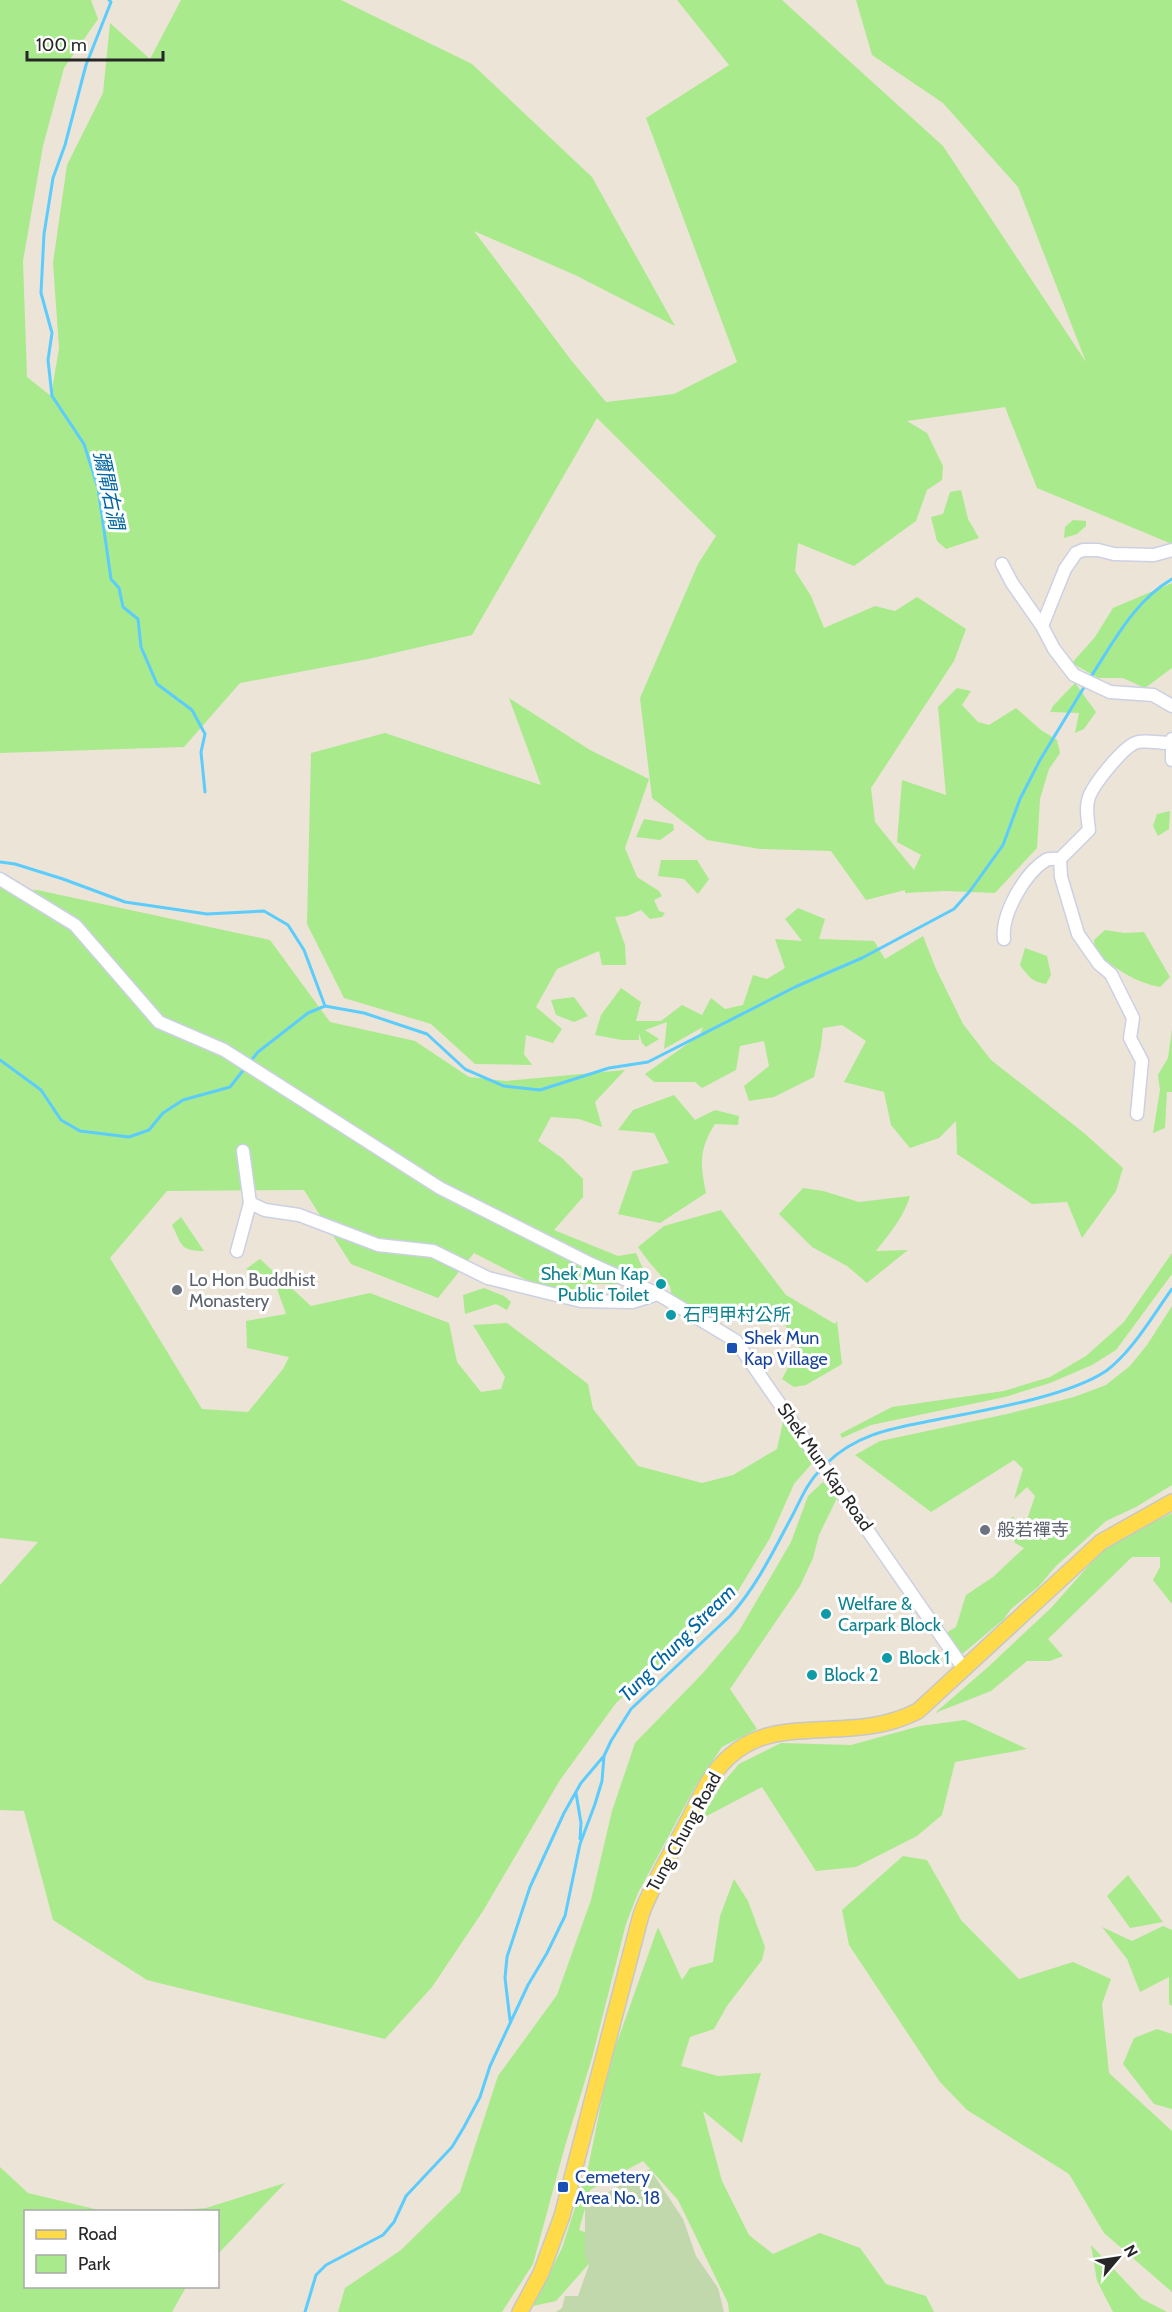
<svg xmlns="http://www.w3.org/2000/svg" width="1172" height="2312" font-family="Cabin,'Noto Sans TC',sans-serif">
  <rect width="100%" height="100%" fill="#ece4d7"/>
  <path fill="#a9ea8c" d="M0 0H91L98 19 64 68 43 146 23 261 27 377 51 396 59 348 53 263 67 165 103 93 110 23 150 59 181 0H341L472 64 592 177 675 326 575 275 474 231 571 360 606 402 674 394 737 362 646 118 729 65 677 0H782L943 146 1086 362 1018 187 943 103 872 55 856 0H1172V544L1037 488 1005 407 907 421 927 433 943 466 942 480 927 490 916 521 854 566 798 543 795 571 811 596 824 628 875 606 895 611 917 597 966 629 954 661 871 788 875 822 914 870 921 855 897 842 902 780 946 795 938 707 957 688 971 691 962 705 978 722 989 725 1016 708 1041 730 1057 740 1060 753 1049 769 1040 799 1037 848 995 893 944 891 905 893V890L866 900 831 851 760 849 707 840 652 798 640 698 698 564 716 536 597 418 472 635 368 659 240 683 184 747 0 753Z
    M961 490 968 519 979 538 946 549 937 541 931 517 943 514 950 492Z
    M1073 520 1086 521V526L1077 534 1064 538 1065 527Z
    M1172 583V668L1145 688 1123 678H1098L1072 663 1095 637 1113 608Z
    M1075 683 1096 712 1084 729 1075 733 1079 713 1050 712 1053 706Z
    M509 698 590 750 649 779 625 848 637 877 659 891 662 896 654 900 659 911 665 913 662 917 650 919 641 910 627 916 615 917 625 945 626 965H602L599 951 557 969 536 1007 562 1029 553 1043 526 1035 524 1054 532 1065 475 1064 431 1024 344 998 307 924 311 753 385 733 541 785Z
    M1170 811 1169 829 1158 836 1153 826 1157 814Z
    M644 819 673 824 674 830 660 840 636 837Z
    M661 860H697L709 879 698 894 684 879 658 876Z
    M0 888 37 890 270 940 330 1022 415 1041 469 1077 506 1081 625 1070 595 1102 602 1127 579 1119 551 1117 538 1141 562 1158 583 1179V1197L554 1230 618 1256 636 1253 643 1269 623 1284H583L573 1293 540 1287 474 1253 438 1298 351 1264 304 1190 167 1191 110 1258 202 1409 248 1412 283 1369 289 1357 247 1348 246 1321 286 1314 276 1286 246 1269 260 1259 311 1306 370 1293 449 1323 457 1362 481 1392 501 1389 505 1377 473 1325 507 1323 588 1384 593 1409 638 1466 702 1483 733 1475 777 1449 784 1417 814 1461 794 1484 770 1538 733 1599 616 1703 560 1780 483 1911 432 1987 385 2039 147 1980 53 1920 24 1811 0 1810V1585L38 1542 0 1538Z
    M798 908 825 919 819 939 874 941 885 959 923 936 936 969 963 1024 991 1060 1084 1133 1123 1168 1116 1191 1082 1238 1067 1202 1032 1204 957 1154 956 1121 939 1138 910 1148 891 1125 884 1092 844 1082 866 1041 842 1025 823 1028 821 1046 814 1077 774 1097 749 1101 744 1086 769 1066 764 1041 740 1046 736 1070 702 1088 695 1082H654L645 1074 700 1035 703 1027 664 1049 667 1022 645 1030 659 1039 646 1047 642 1043 639 1033V1040H622L595 1035 601 1015 621 988 641 1002 636 1021H661L682 1005 702 1015 711 998 725 1009 743 1005 753 975 767 979 785 968 775 939 802 941 785 919Z
    M1105 930 1124 933 1144 932 1170 977 1160 987C1136 983 1114 968 1095 952L1094 940Z
    M1025 948 1047 956 1051 975 1046 984C1032 982 1028 976 1020 965Z
    M574 997 588 1016 574 1022 556 1015 551 1000Z
    M1172 1029V1092H1167L1165 1128 1153 1133 1160 1090 1158 1075 1168 1058Z
    M674 1095 695 1120 715 1110 739 1116 738 1125 715 1124C699 1149 700 1163 706 1193L660 1223 618 1214 633 1171 669 1163 654 1133 618 1130 633 1110Z
    M803 1188 823 1191 859 1202 910 1196C904 1217 889 1234 876 1251L908 1250 867 1283 847 1266 812 1247 779 1214Z
    M721 1210 786 1295 835 1324 837 1321 842 1364 806 1385 794 1387 782 1379 799 1347 778 1314 673 1305 670 1286 649 1262 638 1247 664 1226Z
    M181 1217 204 1251C180 1251 182 1245 172 1225Z
    M1172 1253V1274L1116 1350 1092 1365 1050 1383 1005 1397 871 1425 842 1438 840 1434 892 1407 1004 1391 1050 1377 1086 1356 1124 1322Z
    M484 1288 504 1296 511 1302 507 1310 496 1304 465 1314 463 1295Z
    M1172 1306V1485L1136 1507 1106 1521 1056 1566 1039 1586 1011 1609 1004 1619 961 1655 946 1633 956 1627 966 1595 993 1577 1024 1548 1015 1543 1008 1522 1013 1516 1018 1529 1027 1530 1028 1517 1035 1496 1027 1487 1014 1499 1023 1469 1014 1460 931 1512 855 1455 880 1441 1007 1414 1074 1397 1106 1385 1130 1366 1147 1345Z
    M823 1482 837 1498 819 1535 813 1558 800 1586 730 1689 757 1729 722 1747 695 1787 638 1893 626 1924 592 2058 565 2146 533 2264 502 2312H338L345 2288 401 2250 460 2192 498 2076 557 1995 591 1900 612 1811 635 1743 703 1673 739 1631 791 1542 808 1496Z
    M1172 1513V1604L1153 1580 1160 1567V1557H1132L1048 1639 1063 1656 1050 1661H1027L991 1691 935 1713 987 1668 1051 1608 1106 1546Z
    M965 1720 1027 1749 955 1762 942 1815 917 1836 856 1867 816 1871 762 1787 701 1819 722 1784 739 1764 781 1743 851 1745 920 1726Z
    M903 1856 927 1860 961 1920 1019 1979 1073 1962 1111 1979 1102 2004 1109 2073 1172 2131V2292L1104 2233 1069 2174 967 2110 940 2082 849 1945 842 1910Z
    M1128 1875 1163 1922 1130 1928 1107 1896Z
    M734 1879 748 1901 765 1947 762 1960 727 2006 714 2029 690 2037 681 2066 718 2076 761 2073 742 2143 703 2111 722 2181 749 2235 773 2254 820 2233 860 2248 886 2284 926 2296 934 2312H729L728 2303 678 2200 643 2161 590 2190 579 2230 609 2241 556 2301 533 2306 562 2248 588 2168 609 2065 658 1927 682 1980 690 1968 713 1962 720 1916Z
    M1163 1926 1172 1930V2006L1169 2004V1977L1140 1992 1127 1959 1102 1927 1132 1941Z
    M1157 2029 1172 2034V2109L1154 2104 1123 2064 1134 2038Z
    M0 2167 28 2193 103 2211 26 2212V2286L186 2287 172 2312H0Z
    M285 2183 218 2254V2212L167 2211 206 2208Z
    M1091 2245 1142 2299 1167 2312H1113L1097 2281Z"/>
  <path fill="#c0d8ac" d="M650 2169 683 2219 696 2256 718 2288 724 2312H556L562 2308 565 2296H578L589 2265 585 2255V2205Z"/>
  <g fill="none" stroke-linecap="round" stroke-linejoin="round">
    <path stroke="#5cccfc" stroke-width="3" d="M109 0 111 2 86 65 65 145 53 178 44 234 41 293 52 333 48 360 52 396 84 444 98 488 111 579 119 588 123 607 138 619 141 647 157 684 192 710 205 734 201 752 205 792
      M1090 678C1113 643 1134 601 1172 579
      M0 862 15 864 63 879 125 902 207 914 264 911 288 925 304 950 325 1006
      M0 1060 41 1090 61 1120 80 1131 129 1137 149 1130 163 1113 183 1100 230 1087 245 1068
      M249 1063 258 1052 308 1013 325 1006 364 1013 427 1034 465 1069 504 1086 540 1090 609 1068 648 1062 795 987 862 958 954 909 970 891 1003 845 1020 799 1040 760 1086 684
      M826 1464C854 1436 888 1429 925 1422 974 1412 1066 1398 1106 1371 1132 1352 1153 1315 1172 1289
      M576 1793 581 1823 580 1839
      M510 2020 505 1978 507 1957 530 1887 564 1813 581 1783 603 1757
      M305 2312 316 2275 326 2265 383 2235 394 2222 406 2196 452 2147 464 2127 480 2097 490 2066 528 1985 547 1953 565 1916 580 1844 595 1804 602 1781 604 1756 611 1741 631 1709 730 1616C756 1587 772 1554 790 1520 800 1502 806 1484 821 1469"/>
    <g stroke="#ccd0e3" stroke-width="15">
      <path id="minor" d="M1002 564 1012 583 1042 626 1054 649 1074 675 1110 692 1153 695 1172 706
        M1042 626 1065 569 1076 553 1083 550H1098L1114 554 1154 555 1172 550
        M1172 739V760
        M1060 859 1061 877 1078 934 1099 964 1111 974 1133 1018 1130 1038 1142 1061 1137 1114
        M0 879 75 925 159 1022 224 1050 440 1188 591 1264 658 1294 736 1341 964 1669
        M1004 939C1001 914 1025 873 1046 860 1050 858 1055 859 1060 859L1089 830C1088 819 1085 808 1089 797 1094 784 1124 745 1138 742 1147 740 1160 743 1170 743
        M243 1151 250 1203
        M237 1251 250 1203 265 1210 299 1215 378 1245 433 1251 488 1278 581 1301 632 1302 658 1294"/>
    </g>
    <g stroke="#c7c7c7" stroke-width="18">
      <path id="major" d="M520 2312 541 2273 562 2216 641 1915C652 1885 669 1857 684 1829 697 1805 708 1775 730 1756 746 1742 767 1734 788 1732 835 1727 875 1733 918 1711L1101 1542 1172 1502"/>
    </g>
    <use href="#minor" stroke="#fff" stroke-width="12"/>
    <use href="#major" stroke="#ffdb49" stroke-width="15"/>
  </g>
  <g fill="#0f9aa8" stroke="#fff" stroke-width="2">
    <circle cx="661" cy="1284" r="6"/>
    <circle cx="671" cy="1315" r="6"/>
    <circle cx="826" cy="1614" r="6"/>
    <circle cx="887" cy="1658" r="6"/>
    <circle cx="812" cy="1675" r="6"/>
  </g>
  <g fill="#6b7280" stroke="#fff" stroke-width="2">
    <circle cx="177" cy="1290" r="6"/>
    <circle cx="985" cy="1530" r="6"/>
  </g>
  <g fill="#1a4fb4" stroke="#fff" stroke-width="2">
    <rect x="726" y="1342" width="12" height="12" rx="3"/>
    <rect x="557" y="2181" width="12" height="12" rx="3"/>
  </g>
  <g text-anchor="middle" stroke-width="6" stroke-linejoin="round" paint-order="stroke">
    <g font-size="18" fill="#0d838f" stroke="#fff" text-anchor="start">
      <text x="649" y="1280" text-anchor="end">Shek Mun Kap<tspan x="649" dy="21">Public Toilet</tspan></text>
      <text x="683" y="1321">石門甲村公所</text>
      <text x="838" y="1610">Welfare &amp;<tspan x="838" dy="21">Carpark Block</tspan></text>
      <text x="899" y="1664">Block 1</text>
      <text x="824" y="1681">Block 2</text>
    </g>
    <g font-size="18" fill="#5b616d" stroke="#fff" text-anchor="start">
      <text x="189" y="1286">Lo Hon Buddhist<tspan x="189" dy="21">Monastery</tspan></text>
      <text x="997" y="1536">般若禪寺</text>
    </g>
    <g font-size="18" fill="#164399" stroke="#fff" text-anchor="start">
      <text x="744" y="1344">Shek Mun<tspan x="744" dy="21">Kap Village</tspan></text>
      <text x="575" y="2183">Cemetery<tspan x="575" dy="21">Area No. 18</tspan></text>
    </g>
    <g font-size="18" fill="#272727" stroke="#fff">
      <text transform="translate(825 1467) rotate(55)" y="6">Shek Mun Kap Road</text>
      <text transform="translate(684 1832) rotate(-61)" y="6">Tung Chung Road</text>
    </g>
    <g font-size="20" font-style="italic" fill="#0065a3" stroke="#fff">
      <text transform="translate(109 490) rotate(78)" y="7">彌閘右澗</text>
      <text transform="translate(677 1643) rotate(-45)" y="7">Tung Chung Stream</text>
    </g>
  </g>
  <rect x="24" y="2210" width="195" height="78" fill="#ffffff" stroke="#a9a9a9" stroke-width="1.5"/>
  <rect x="36" y="2230" width="30" height="9" fill="#ffdb49" stroke="#a9a9a9" stroke-width="1.5"/>
  <text x="78" y="2240" font-size="18" fill="#272727">Road</text>
  <rect x="36" y="2255" width="30" height="18" fill="#a9ea8c" stroke="#a9a9a9" stroke-width="1.5"/>
  <text x="78" y="2270" font-size="18" fill="#272727">Park</text>
  <g transform="translate(1118 2258) rotate(61)" stroke="#ffffff" stroke-width="4.5" paint-order="stroke">
  <path d="M0-4.5L10 22L0 15L-10 22Z" fill="#272727"/>
  <text y="-9" font-size="16" font-weight="bold" text-anchor="middle" fill="#272727">N</text>
  </g>
  <path d="M27 51v9h136v-9" fill="none" stroke="#272727" stroke-width="3"/>
  <text x="36" y="51" font-size="18" fill="#272727" stroke="#ffffff" stroke-width="4.5" paint-order="stroke">100 m</text>
</svg>
